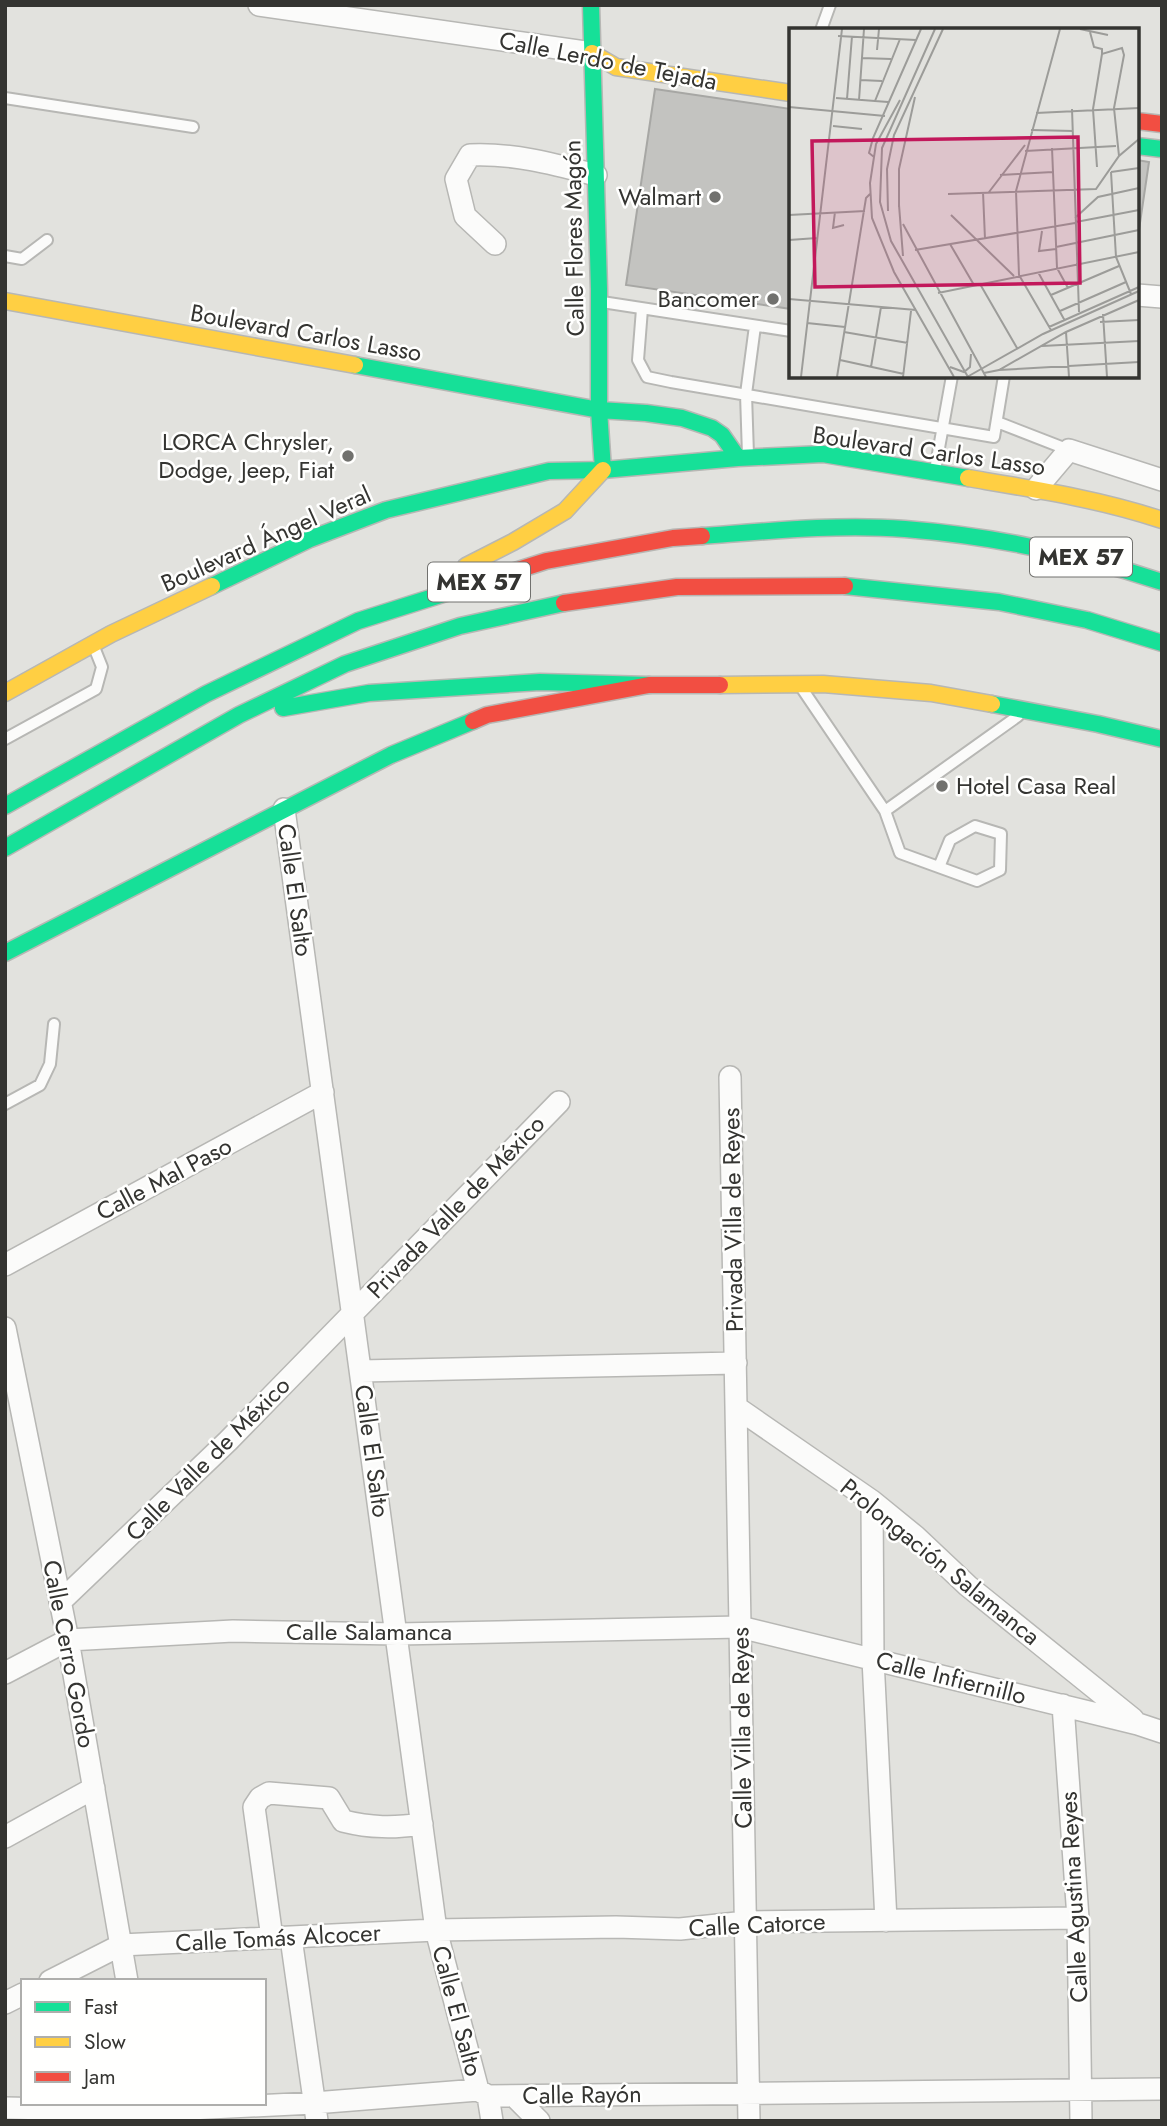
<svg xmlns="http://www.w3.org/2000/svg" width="1167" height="2126" font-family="Jost,sans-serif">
  <rect width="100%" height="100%" fill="#e2e2de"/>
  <path fill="#c3c3c0" stroke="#a7a7a4" stroke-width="2" d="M655 89 791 109V309L626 285Z
    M1137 160 1149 162 1137 243Z"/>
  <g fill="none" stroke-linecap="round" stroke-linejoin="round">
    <g stroke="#b7b7b4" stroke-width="14">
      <path id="lane" d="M821 30 830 5
        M5 98 193 127
        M5 256 22 259 47 240
        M602 302 791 331
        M642 309 638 360 647 377 671 382 994 437 1004 376
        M997 422 1069 450
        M748 455 746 394 755 326
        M935 470 952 376
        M803 690 885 811 1018 716
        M5 739 96 689 102 667 94 647
        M885 811 900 853 977 881 1000 870 1001 834 975 826 950 840 939 867
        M5 1104 40 1085 50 1064 54 1024"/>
    </g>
    <g stroke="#b7b7b4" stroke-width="24">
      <path id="street" d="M259 5 592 53
        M495 244 465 216 456 179 470 155C514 153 554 164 596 175
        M1137 295 1162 297
        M1036 489 1069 450 1162 480
        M284 809 436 1930 478 2090
        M730 1077 749 2121
        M5 1265 323 1092
        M5 1328 68 1640 127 1981
        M361 1371 736 1363
        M736 1407 872 1501 915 1536 968 1586 1133 1719
        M872 1501 873 1659 886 1921
        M60 1602 228 1441 559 1102
        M5 1673 68 1640 233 1631 398 1634 740 1627 1138 1724 1162 1732
        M1063 1705 1078 1918 1081 2121
        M5 1837 94 1788
        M272 1938 254 1807 260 1798 269 1793 329 1798 343 1821C371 1828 394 1828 422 1824
        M291 1938 317 2121
        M50 1981 121 1945 436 1930 616 1927 680 1929 746 1922 1078 1918
        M5 2003 23 1994
        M488 2096 492 2121
        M514 2096 539 2121
        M5 2108 149 2111 314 2103 478 2090 488 2096 1162 2089"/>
    </g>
    <g stroke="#b7b7b4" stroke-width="19">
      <path id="fast" d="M591 5 599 289V410L603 470
        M1137 146 1162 149
        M355 365 599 410 646 413 682 418 712 428 722 435 738 458
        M702 536C769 531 837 524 905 529 993 536 1079 554 1162 582
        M212 586 310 539 386 510 549 471 603 470 738 458 823 454 968 478
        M845 586 999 602 1087 620 1162 643
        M992 704 1098 724 1162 739
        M283 708 369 693 540 682 649 685
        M5 806 206 694 358 621 462 588
        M5 848 239 715 345 664 460 626 564 603
        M5 953 391 755 473 721"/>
    </g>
    <g stroke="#b7b7b4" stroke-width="19">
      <path id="slow" d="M592 53 616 67 791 93
        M5 301 355 365
        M968 478C1033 489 1099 499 1162 520
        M466 566 513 542 565 511 603 470
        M720 685 823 684 931 693 992 704
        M5 693 111 634 212 586"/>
    </g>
    <g stroke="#b7b7b4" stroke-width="19">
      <path id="jam" d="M1137 121 1162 124
        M462 588 546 561 673 538 702 536
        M564 603 677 587 845 586
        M473 721 487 715 649 685H720"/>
    </g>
    <use href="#lane" stroke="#fbfbfa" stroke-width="10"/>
    <use href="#street" stroke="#fbfbfa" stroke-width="21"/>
    <use href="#fast" stroke="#16e098" stroke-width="16"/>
    <use href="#slow" stroke="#ffcf43" stroke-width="16"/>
    <use href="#jam" stroke="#f24e42" stroke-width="16"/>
  </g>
  <g fill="#71716e" stroke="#fffffe" stroke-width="2.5">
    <circle cx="715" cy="197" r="7"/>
    <circle cx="773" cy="299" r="7"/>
    <circle cx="348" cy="456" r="7"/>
    <circle cx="942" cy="786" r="7"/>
  </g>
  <g text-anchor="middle" stroke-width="5" stroke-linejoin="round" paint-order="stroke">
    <g fill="#fffffe" stroke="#71716e" stroke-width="2">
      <rect x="1030" y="537.5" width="102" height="39" rx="5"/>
      <rect x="428" y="562.5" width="102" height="39" rx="5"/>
    </g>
    <g font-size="23" font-weight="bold" fill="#343431">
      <text x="1081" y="565">MEX 57</text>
      <text x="479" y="590">MEX 57</text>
    </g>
    <g font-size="24" fill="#343431" stroke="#fffffe">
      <text transform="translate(608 61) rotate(11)" y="8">Calle Lerdo de Tejada</text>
      <text transform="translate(574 238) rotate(-91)" y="8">Calle Flores Magón</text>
      <text transform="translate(306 333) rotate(10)" y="8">Boulevard Carlos Lasso</text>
      <text transform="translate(929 451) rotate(8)" y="8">Boulevard Carlos Lasso</text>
      <text transform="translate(266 539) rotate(-24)" y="8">Boulevard Ángel Veral</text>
      <text transform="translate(295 890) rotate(82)" y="8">Calle El Salto</text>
      <text transform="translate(164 1179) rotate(-28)" y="8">Calle Mal Paso</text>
      <text transform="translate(456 1207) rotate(-46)" y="8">Privada Valle de México</text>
      <text transform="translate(733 1220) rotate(-91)" y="8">Privada Villa de Reyes</text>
      <text transform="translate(372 1451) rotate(82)" y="8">Calle El Salto</text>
      <text transform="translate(208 1459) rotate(-45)" y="8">Calle Valle de México</text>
      <text transform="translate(940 1562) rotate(39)" y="8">Prolongación Salamanca</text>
      <text x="369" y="1640">Calle Salamanca</text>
      <text transform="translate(69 1654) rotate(79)" y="8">Calle Cerro Gordo</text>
      <text transform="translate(951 1678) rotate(14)" y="8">Calle Infiernillo</text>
      <text transform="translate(742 1728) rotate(-91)" y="8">Calle Villa de Reyes</text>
      <text transform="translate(1074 1897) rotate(-93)" y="8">Calle Agustina Reyes</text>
      <text transform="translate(757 1925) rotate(-3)" y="8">Calle Catorce</text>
      <text transform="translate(278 1938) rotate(-3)" y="8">Calle Tomás Alcocer</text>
      <text transform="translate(457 2011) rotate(75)" y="8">Calle El Salto</text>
      <text transform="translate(582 2095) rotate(-1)" y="8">Calle Rayón</text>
    </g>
    <g font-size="24" fill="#343431" stroke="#fffffe" text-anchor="end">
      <text x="701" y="205">Walmart</text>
      <text x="759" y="307">Bancomer</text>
      <text x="334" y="450">LORCA Chrysler,<tspan x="334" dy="28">Dodge, Jeep, Fiat</tspan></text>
      <text x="956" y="794" text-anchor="start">Hotel Casa Real</text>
    </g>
  </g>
  <g transform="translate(789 28)">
    <rect width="350" height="350" fill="#e2e2de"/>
    <path fill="none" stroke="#9c9c99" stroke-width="2" d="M146 1 93 120 91 174 102 213 179 349M291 1 319 7M301 4 305 19 313 21V26L333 20 335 27 325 80 330 128M49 8 127 12M88 22 90 1M73 30 102 31M71 52 93 53M47 70 99 74M58 71 63 8M70 72 75 1M111 72 87 116 81 155 83 190 105 244 165 349M86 73 111 11M0 79 96 88M283 81 290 284M247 85 350 80M44 98 73 101M242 102 284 103M263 120 268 240 279 260M236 123 327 118M85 129 80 125 84 110 132 1M308 139 304 81 313 26M322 144 327 229 342 266M322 144 350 140M211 147 264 144M194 164 196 211M200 164 236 117M159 166 307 161 330 128 350 111M110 177 114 228M110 179V141L126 69M99 183 98 141 105 107 154 1M46 184 44 200 55 197M0 187 76 183M162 187 225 248M286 190 309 169 350 160M287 194 350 182M114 196 197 349M253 203 250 223 267 221M0 212 28 210M161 216 185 257M267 219 350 202M126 222 286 195M249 244 276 293M191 256 228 320M149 265 350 224M262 267 330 238M0 271 127 282M271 283 337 254M314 286 318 349M311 294 350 292M18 295 56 299M260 299 350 259M262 302 230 247 227 163 271 1M55 304 119 315M277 304 280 349M253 318 350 313M51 332 115 346M82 339 92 279M161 339 175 344 181 339 182 326M210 342 350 334M195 345 210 342 277 304 350 272M12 349 53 1M48 349 77 170 81 166M114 349 122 283M178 349 254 306 350 263"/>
    <path fill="#c2185b" fill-opacity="0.15" stroke="#c2185b" stroke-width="3.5" d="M289 109 291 255 26 259 23 113Z"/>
    <rect width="350" height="350" fill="none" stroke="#343431" stroke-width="3.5"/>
  </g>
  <rect width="1167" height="2126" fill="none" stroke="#343431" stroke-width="14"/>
  <rect x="21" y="1979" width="245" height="126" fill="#fffffe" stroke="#aeaeac" stroke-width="2"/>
  <rect x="35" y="2002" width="35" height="10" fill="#16e098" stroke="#aeaeac" stroke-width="2"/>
  <text x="84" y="2014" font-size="21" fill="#343431">Fast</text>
  <rect x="35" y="2037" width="35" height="10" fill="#ffcf43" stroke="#aeaeac" stroke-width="2"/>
  <text x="84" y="2049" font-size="21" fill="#343431">Slow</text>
  <rect x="35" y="2072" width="35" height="10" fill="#f24e42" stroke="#aeaeac" stroke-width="2"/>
  <text x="84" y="2084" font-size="21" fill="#343431">Jam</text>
</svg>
